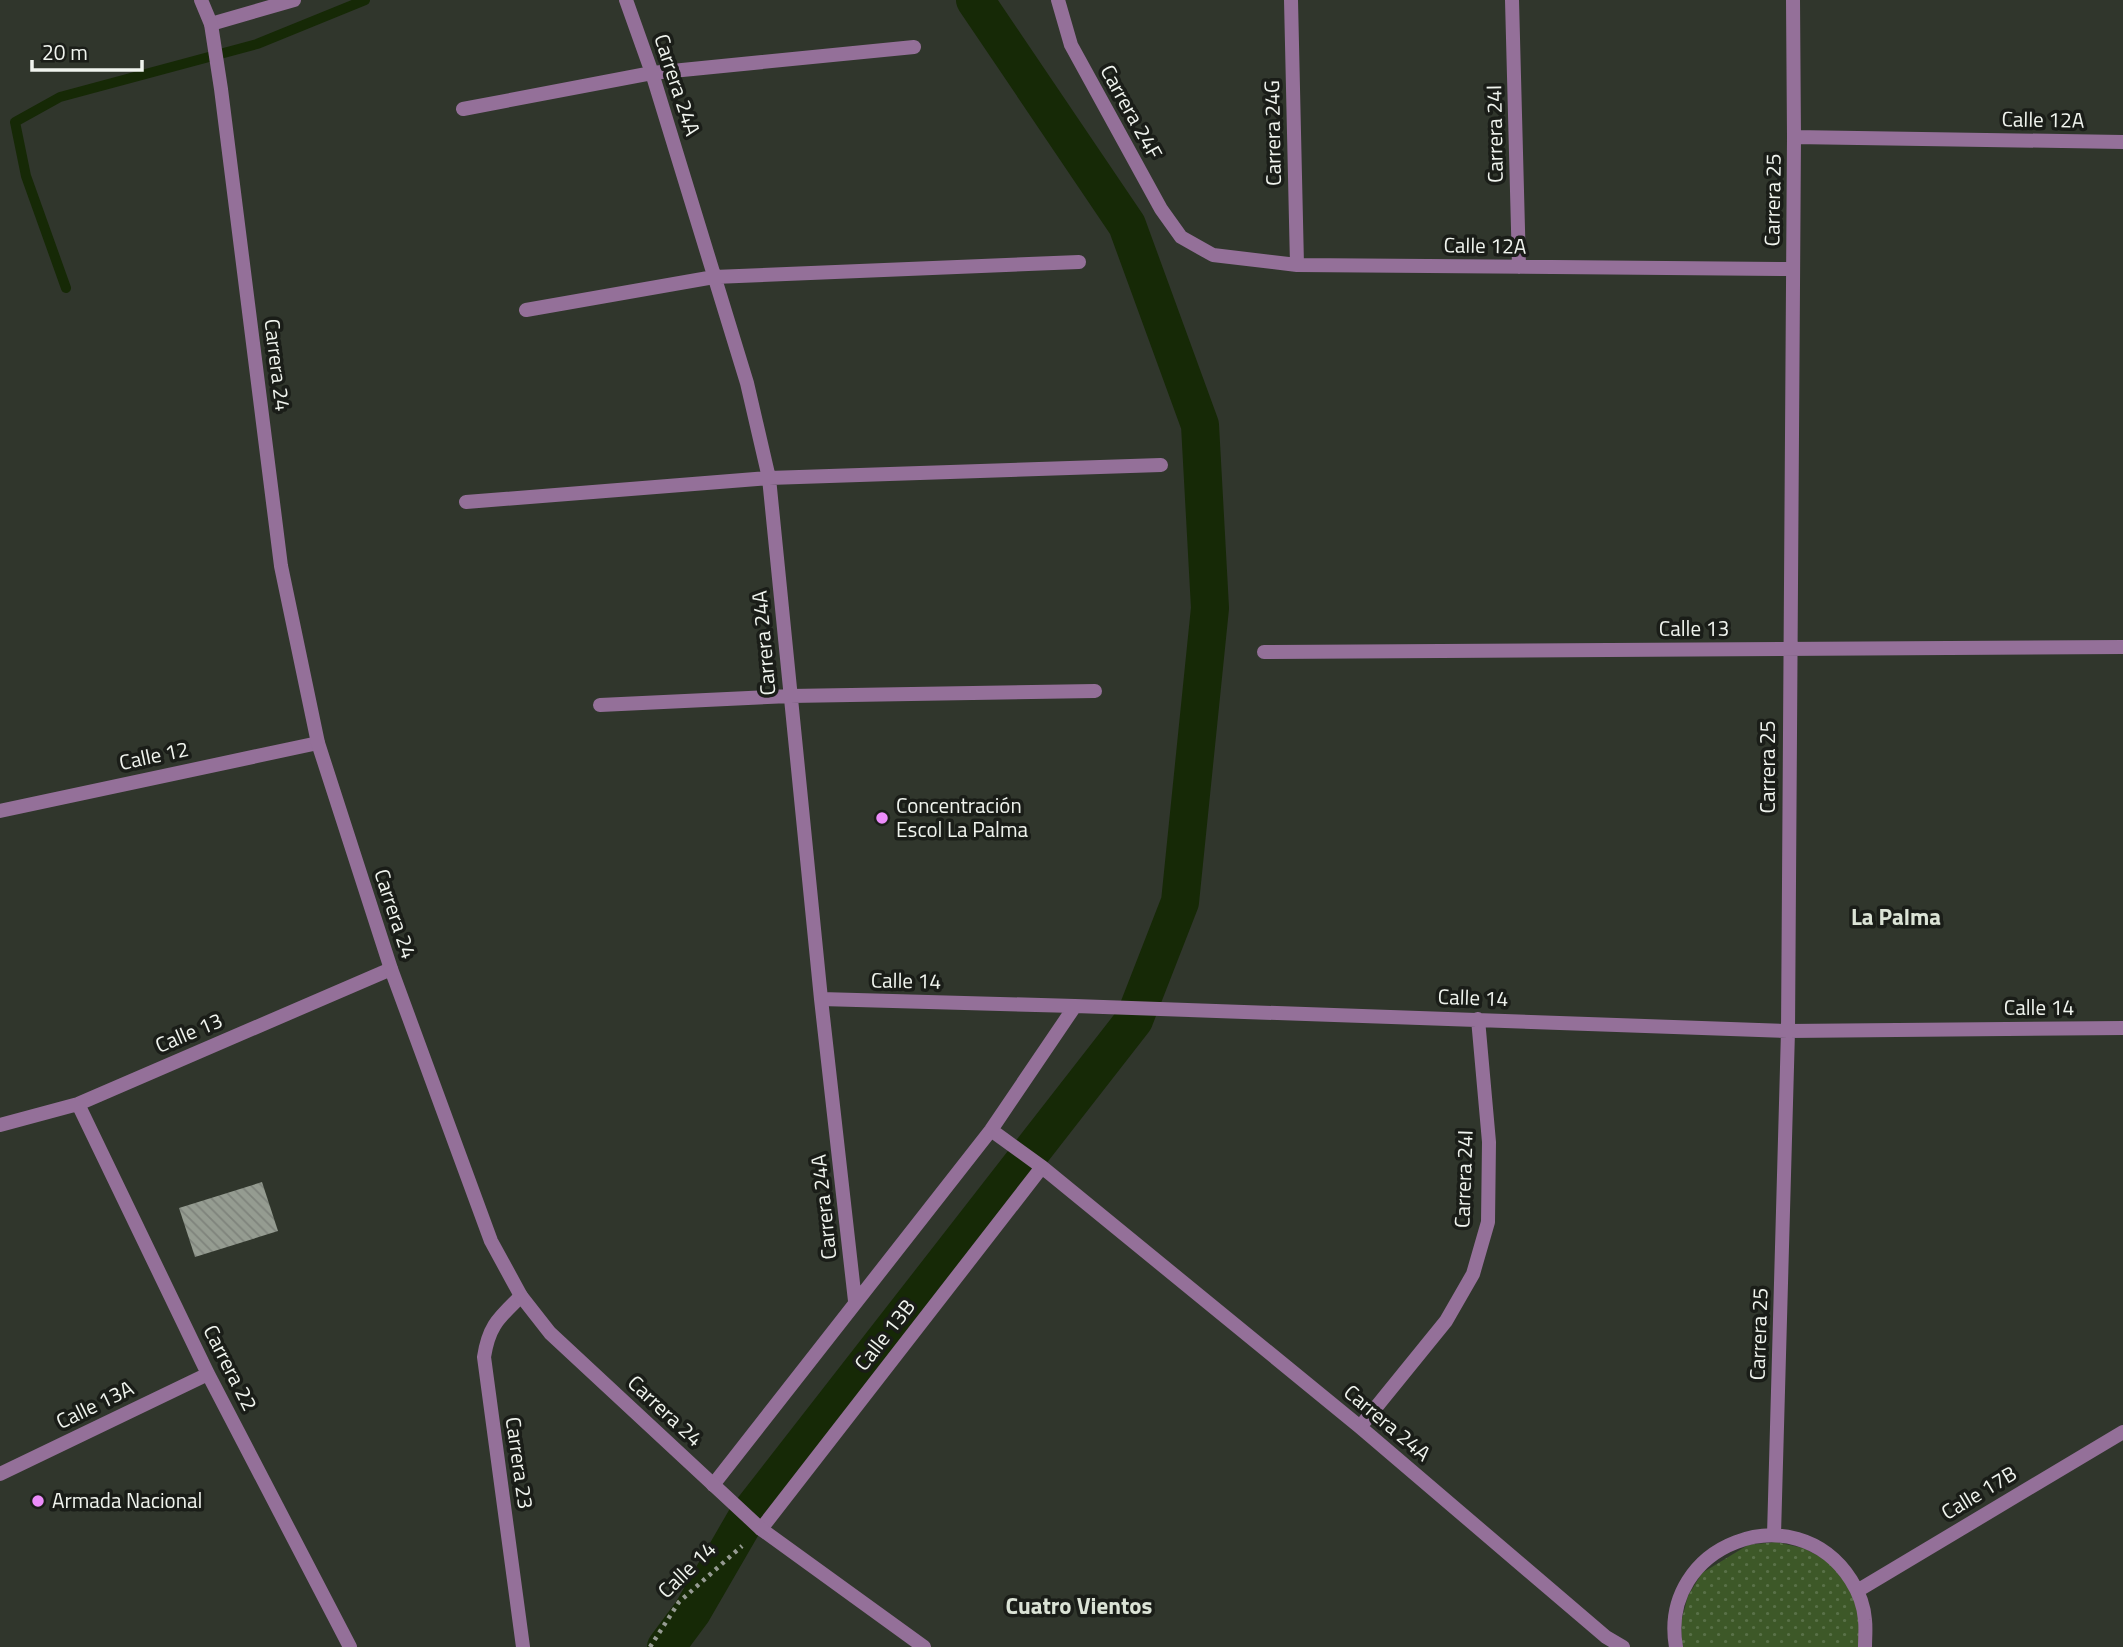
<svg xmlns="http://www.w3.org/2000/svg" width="2123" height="1647" font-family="'Titillium Web',sans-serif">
  <defs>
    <pattern id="park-dots" width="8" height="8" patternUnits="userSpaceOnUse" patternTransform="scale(1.75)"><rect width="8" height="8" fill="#3d5828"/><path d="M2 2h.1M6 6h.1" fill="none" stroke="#597148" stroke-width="1.8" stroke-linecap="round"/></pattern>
    <pattern id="building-back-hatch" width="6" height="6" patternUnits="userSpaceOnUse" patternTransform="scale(1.75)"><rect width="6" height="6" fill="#959c91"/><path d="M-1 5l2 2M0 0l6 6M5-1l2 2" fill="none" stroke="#7e837b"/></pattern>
  </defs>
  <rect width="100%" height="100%" fill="#30362c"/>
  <path fill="url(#park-dots)" d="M1776 1542 1803 1548 1828 1561 1852 1589 1859 1608 1860 1647H1682L1681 1622 1688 1596 1702 1573 1748 1545Z"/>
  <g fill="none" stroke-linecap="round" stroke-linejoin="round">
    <path stroke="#162906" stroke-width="10" d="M66 288 26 176 15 122 60 97 257 44 365 0"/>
    <path stroke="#162906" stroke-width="38" d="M666 1647 692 1612 747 1517 1134 1020 1180 902 1210 608 1200 425 1127 225 975 0"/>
  </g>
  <path fill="url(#building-back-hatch)" d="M262 1182 278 1231 195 1257 179 1208Z"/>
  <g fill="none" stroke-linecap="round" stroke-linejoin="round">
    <path stroke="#969b93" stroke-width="4.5" stroke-dasharray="3.5 5" stroke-linecap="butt" d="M650 1647 679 1602 742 1546"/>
    <path stroke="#947099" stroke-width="14" d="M626 0 652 73 747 383 769 478 821 999 855 1301
      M1058 0 1071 45 1161 209 1181 237 1213 255 1297 265 1793 269
      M1291 0 1297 265
      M1512 0 1519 267
      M211 24 294 0
      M463 109 652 73 914 47
      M1794 137 2123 142
      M526 310 714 277 1079 262
      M466 502 769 478 1161 465
      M1264 652 2123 647
      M600 705 790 696 1095 691
      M0 811 318 743
      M821 999 1075 1006 1788 1031 2123 1028
      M78 1104 208 1374 350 1647
      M0 1125 78 1104 391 969
      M991 1130 1042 1167 1360 1427 1606 1637 1623 1647
      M521 1296C499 1318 489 1325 484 1357L523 1647
      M1360 1427 1446 1321 1473 1274 1488 1222 1489 1142 1478 1019
      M0 1474 208 1374
      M713 1485 991 1130 1075 1006
      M761 1529 1042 1167
      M1774 1535 1788 1031 1794 137 1793 0
      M1857 1591 2123 1432
      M1676 1647C1658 1545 1795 1492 1851 1580 1858 1591 1864 1606 1865 1620 1866 1629 1865 1638 1865 1647"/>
    <path stroke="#947099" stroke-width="14" d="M201 0 211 24 221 89 281 566 318 743 391 969 491 1241 521 1296 550 1333 761 1529 924 1647"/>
  </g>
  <g fill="#ec8cfa" stroke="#1a1d18" stroke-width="2.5">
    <circle cx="882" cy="818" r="7"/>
    <circle cx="38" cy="1501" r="7"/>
  </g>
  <g text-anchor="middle" stroke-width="7" stroke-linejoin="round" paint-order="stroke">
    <g font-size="21" fill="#f0f4ee" stroke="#1a1d18">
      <text transform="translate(677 85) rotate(72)" y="7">Carrera 24A</text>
      <text transform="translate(1131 112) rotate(61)" y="7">Carrera 24F</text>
      <text transform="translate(2043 120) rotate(1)" y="7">Calle 12A</text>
      <text transform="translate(1273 133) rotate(-91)" y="7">Carrera 24G</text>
      <text transform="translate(1495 134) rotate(-91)" y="7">Carrera 24I</text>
      <text transform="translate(1773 200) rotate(-89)" y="7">Carrera 25</text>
      <text transform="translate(1485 246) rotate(1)" y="7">Calle 12A</text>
      <text transform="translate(277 365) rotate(83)" y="7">Carrera 24</text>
      <text x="1694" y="636">Calle 13</text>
      <text transform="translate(764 643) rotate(-95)" y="7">Carrera 24A</text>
      <text transform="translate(154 756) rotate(-12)" y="7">Calle 12</text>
      <text transform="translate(1768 767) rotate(-90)" y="7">Carrera 25</text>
      <text transform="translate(395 914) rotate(72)" y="7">Carrera 24</text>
      <text transform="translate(906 981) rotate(1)" y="7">Calle 14</text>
      <text transform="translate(1473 998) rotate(2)" y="7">Calle 14</text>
      <text x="2039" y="1015">Calle 14</text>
      <text transform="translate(189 1033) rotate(-23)" y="7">Calle 13</text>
      <text transform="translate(1464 1179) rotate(-88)" y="7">Carrera 24I</text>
      <text transform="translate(824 1207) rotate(-96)" y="7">Carrera 24A</text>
      <text transform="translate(1759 1334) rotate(-88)" y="7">Carrera 25</text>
      <text transform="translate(885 1335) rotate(-52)" y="7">Calle 13B</text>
      <text transform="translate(230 1368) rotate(63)" y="7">Carrera 22</text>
      <text transform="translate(95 1405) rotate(-26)" y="7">Calle 13A</text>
      <text transform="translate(665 1411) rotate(43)" y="7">Carrera 24</text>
      <text transform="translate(1387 1423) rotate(40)" y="7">Carrera 24A</text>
      <text transform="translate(519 1463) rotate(82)" y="7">Carrera 23</text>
      <text transform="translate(1979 1493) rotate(-31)" y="7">Calle 17B</text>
      <text transform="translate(687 1570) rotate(-44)" y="7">Calle 14</text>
    </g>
    <g font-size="21" fill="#f0f4ee" stroke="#1a1d18" text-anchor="start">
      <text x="896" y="813">Concentración<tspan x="896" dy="24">Escol La Palma</tspan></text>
      <text x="52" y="1508">Armada Nacional</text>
    </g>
    <g font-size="23" font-weight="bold" fill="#dbe3d6" stroke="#1a1d18">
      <text x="1896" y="925">La Palma</text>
      <text x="1079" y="1614">Cuatro Vientos</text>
    </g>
  </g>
  <path d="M32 60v10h110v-10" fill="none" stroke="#f0f4ee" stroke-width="3.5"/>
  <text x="42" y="60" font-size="21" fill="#f0f4ee" stroke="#1a1d18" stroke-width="5" paint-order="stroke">20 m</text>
</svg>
